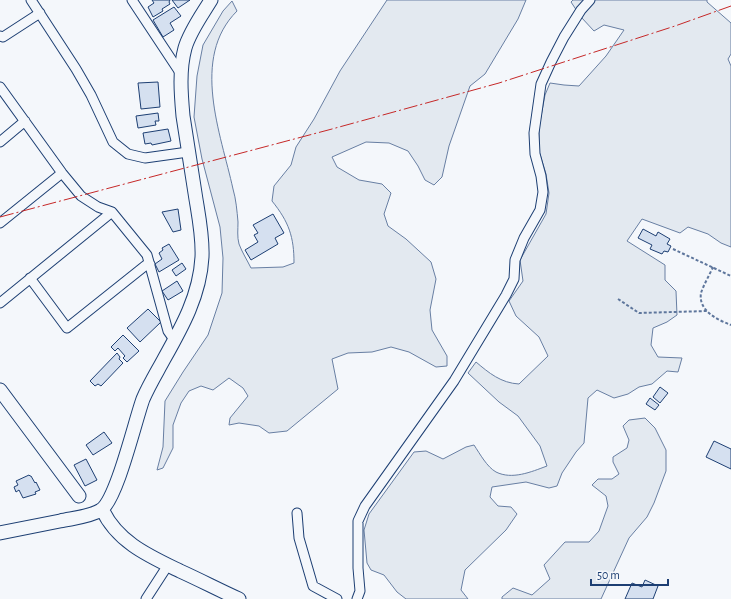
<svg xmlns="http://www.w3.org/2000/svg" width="731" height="599" font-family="'Alegreya Sans',sans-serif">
  <rect width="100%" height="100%" fill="#f4f7fb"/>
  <path fill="#e3e9f0" stroke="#687fa3" d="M387 0H526L518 19 485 74 470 86 449 146 442 177 434 185 425 180 418 166 408 151 389 143 366 142 332 157 337 167 359 180 382 184 391 193 384 214 388 226 406 239 431 262 436 279 430 310 432 330 447 356V366L436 367 409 352 391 347 372 352 348 353 332 359 338 389 287 431 269 433 259 426 239 423 229 425 230 418 248 396 243 388 229 378 213 390 201 386 189 391 181 403 173 425V448L163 468 157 470 163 447 165 401 183 372 208 335 222 293 223 258 220 227 202 159 194 117 197 76 203 45 223 11 232 1 237 11C190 58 221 134 233 189 236 199 237 211 238 222 238 229 237 237 239 244 242 252 247 260 251 268L283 267 294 263C294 237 289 222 272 201L274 186 291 165 296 147 314 119 340 71Z
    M573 0H707V2L731 23V54L728 59 731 66V247L721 243 708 234 688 227 680 233 642 219 627 241 665 265V280L676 291 677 315 667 322 653 328 651 345 658 357 682 358 678 372 667 371 652 384 639 387 628 394 614 398 597 390 588 398 584 443 576 452 562 473 557 486 549 488 526 482 492 487 490 497 498 506 511 507 517 514 506 530 465 570 461 590 468 599H406L397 592 384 575 371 570 367 563 364 530 369 514 414 452 426 451 443 459 466 447 474 445C480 454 487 467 496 472 512 480 531 472 547 466L540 446 518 416 499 402 468 373 476 362C489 373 501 383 519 384L548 356 539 337 516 316 509 301 523 281 520 260 546 214 549 193 546 174 539 151V127L545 95 550 83 564 85 579 86 606 56 624 30 604 25 594 31 581 17 571 2Z
    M645 418 655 428 666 450V471L654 503 647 517 629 538 601 599H502V597L513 588 532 595 550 579 544 565 565 542H589L599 531 608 506 606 496 592 485 598 479H612L619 474 613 462V457L627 448 629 440 623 426 629 420Z"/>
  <path fill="#d5e0f0" stroke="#1d3f73" d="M152 0H170L169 2 170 4 162 9 163 11 153 17 148 7 154 3Z
    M172 0H190L178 8Z
    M174 7 181 16 170 23 174 30 163 37 153 20Z
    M158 82 160 107 141 109 138 83Z
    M158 113 159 121H155L156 125 138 128 136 116Z
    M168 129 171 141 152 145 151 143 145 144 143 133Z
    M178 209 181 230 173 232 162 212Z
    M273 214 284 233 275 238 278 244 251 260 245 250 258 242 254 235 258 233 253 225Z
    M643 229 656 236 658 232 670 239 667 244 671 246 668 252 664 251 662 254 650 249 652 245 638 238Z
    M169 244 179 260 159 272 155 264 162 259 159 253 163 250 162 248Z
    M182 263 186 269 176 276 172 270Z
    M177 281 183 291 168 300 162 291Z
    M148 309 161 322 140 342 127 328Z
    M123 335 139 351 127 362 123 358 125 356 118 348 115 351 111 347Z
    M117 353 120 357 119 359 123 363 101 386 98 384 95 386 90 381Z
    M660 387 668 393 660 403 653 397Z
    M650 398 659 405 655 410 646 404Z
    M104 432 112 443 93 455 86 445Z
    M714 441 731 449V469L706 457Z
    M86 459 97 480 85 486 74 465Z
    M29 475 30 476H31L35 483 36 482 40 490 35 492 36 494 23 498 19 490 16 492 14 487 18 485 16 481Z
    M645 580 658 586 653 599H625L632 583 642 587Z"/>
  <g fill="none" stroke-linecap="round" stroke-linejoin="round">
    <g stroke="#1d3f73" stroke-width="11">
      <path id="street" d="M31 0 76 69 91 95 113 142 128 154 145 158 188 152
        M132 0 181 74
        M0 36 3 37 40 13
        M0 87 62 173 81 196 98 207 112 212 147 255 168 331 175 341
        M0 142 25 121
        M0 223 62 173
        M30 278 67 328 146 265 150 264
        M0 303 112 212
        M297 513 299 538 313 586 337 599
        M146 599 168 565
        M357 599 360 591 358 568V521L365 506 454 381 506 295 514 279 515 260 524 238 540 210 543 192 541 176 535 154 534 133 541 84 551 62 564 37 581 10 590 0"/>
    </g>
    <g stroke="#1d3f73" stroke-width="15">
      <path id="secondary" d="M0 390 79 496
        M102 509C117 542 149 556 180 571 200 580 219 590 239 599
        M0 533C20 529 40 525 60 521 74 518 89 517 101 510 117 499 135 421 143 399 149 385 157 372 164 359 182 327 200 295 202 257 203 235 198 213 195 193 191 167 187 142 183 116 181 94 179 70 185 48 190 31 202 15 211 0"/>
    </g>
    <path stroke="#5e769c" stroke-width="2" stroke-dasharray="3 2" stroke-linecap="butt" d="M673 249 731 276
      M713 267C710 274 703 286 701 293 698 311 718 320 731 325
      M618 299 639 313 707 311"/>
    <use href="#street" stroke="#f4f7fb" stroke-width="9"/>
    <use href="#secondary" stroke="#f4f7fb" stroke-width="13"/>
    <path stroke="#c62828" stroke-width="1" stroke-dasharray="14 3 2 3" stroke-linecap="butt" d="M0 217 332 129 499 83 675 26 731 6"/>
  </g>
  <path d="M591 579v6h77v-6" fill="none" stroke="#1d3f73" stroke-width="2"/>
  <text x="597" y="579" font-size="12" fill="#1d3f73" stroke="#f4f7fb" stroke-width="3" paint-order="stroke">50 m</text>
</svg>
